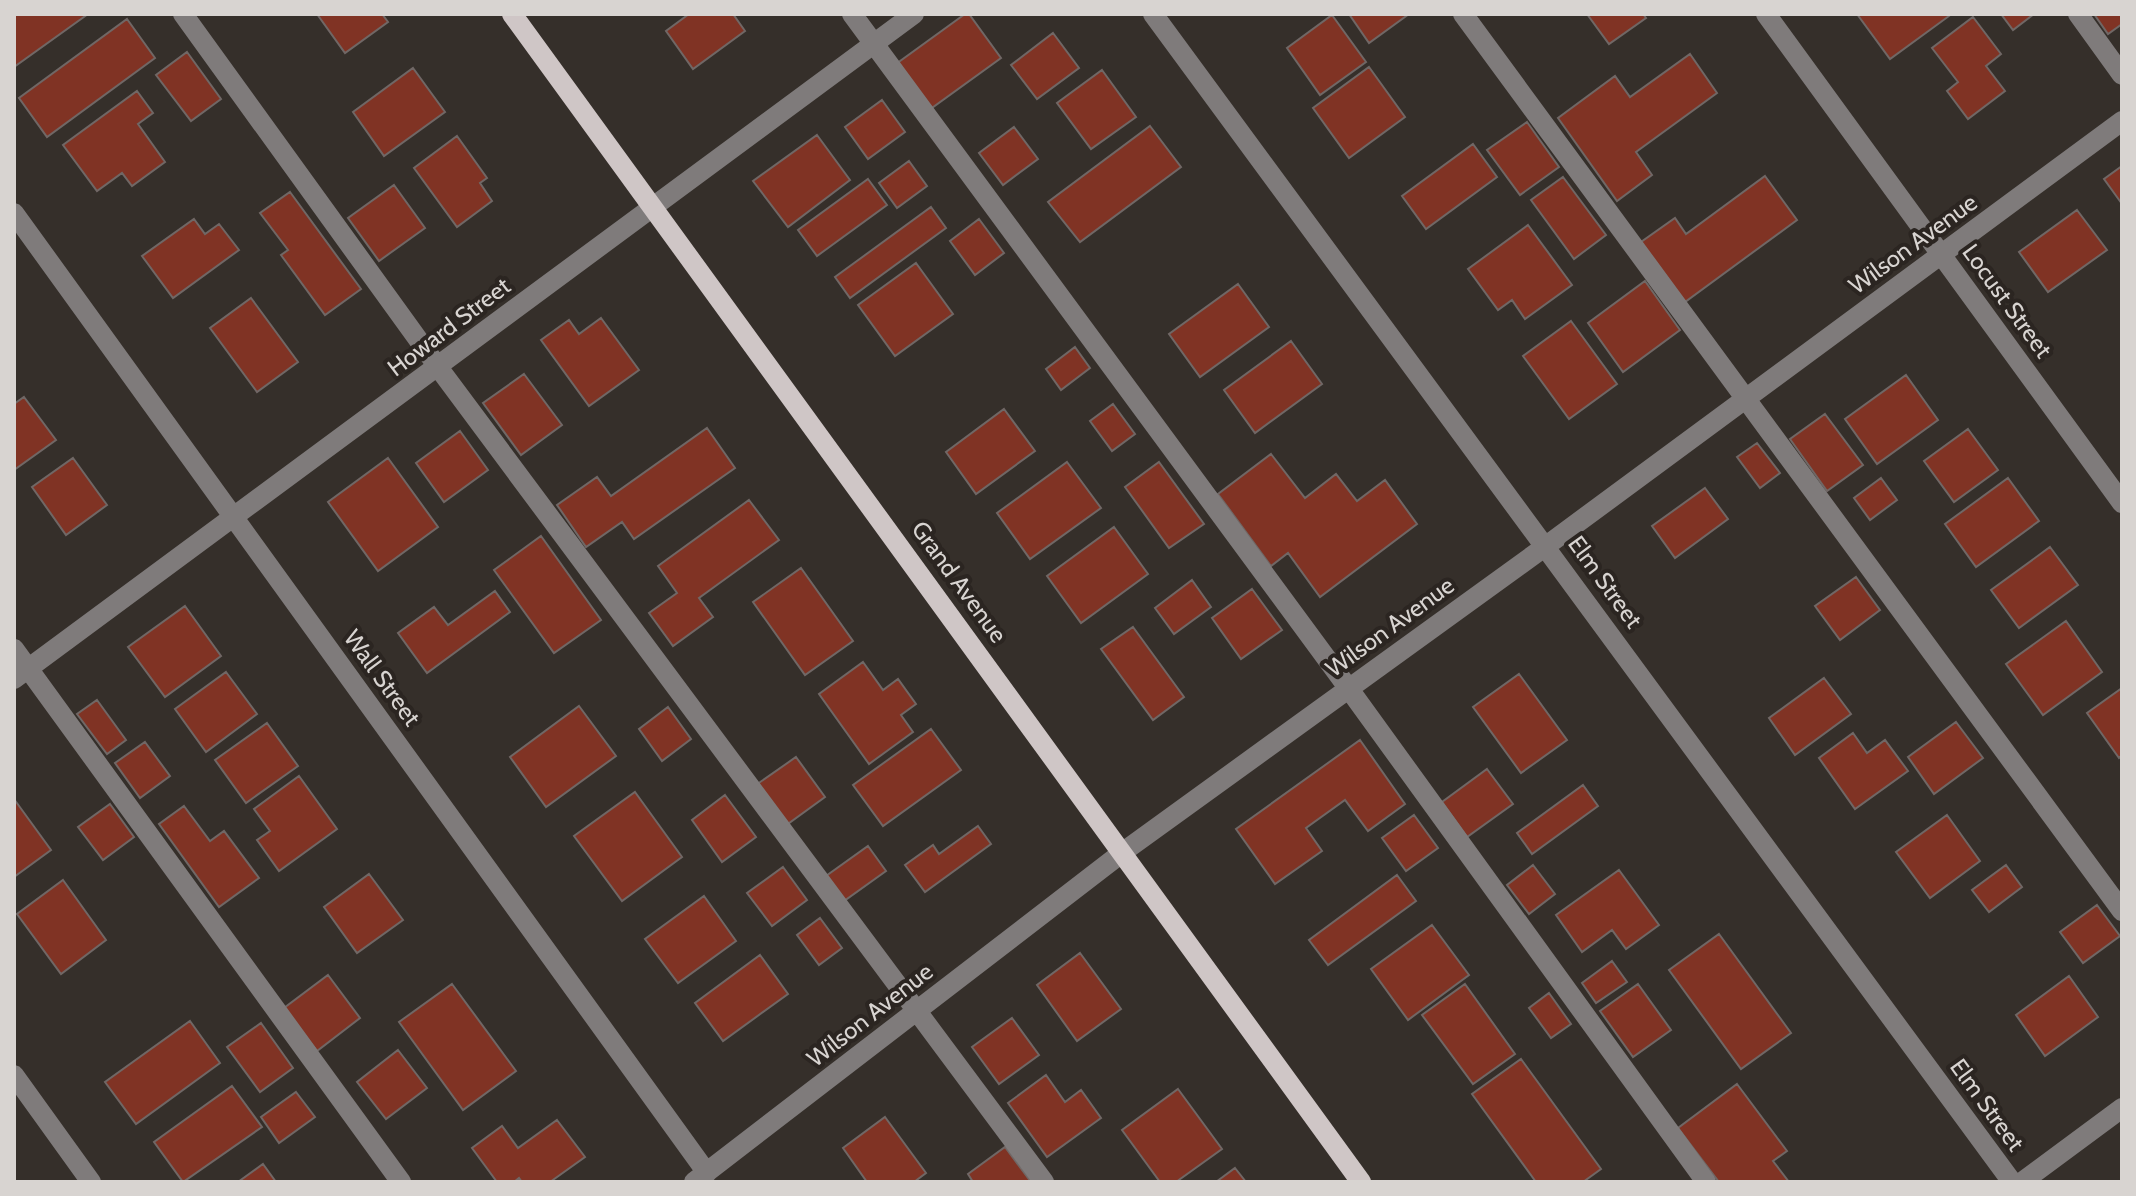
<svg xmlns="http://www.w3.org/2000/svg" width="2136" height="1196" font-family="Cabin,sans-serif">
  <rect width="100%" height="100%" fill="#352f2a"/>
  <path fill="#803324" stroke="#706765" stroke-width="2" d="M14 14H88L14 67Z
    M317 14H382L388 22 345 53Z
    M689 14H733L745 31 693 69 666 31Z
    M965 14H969L1001 58 929 110 896 64Z
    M1349 14H1409L1369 43Z
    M1587 14H1643L1646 18 1609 44Z
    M1857 14H1948L1949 16 1890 59Z
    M2001 14H2034L2013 30Z
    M2094 14H2122V24L2108 34Z
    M1332 15 1366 62 1320 95 1287 48Z
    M1973 17 2001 54 1986 66 2005 91 1968 119 1947 91 1958 82 1932 48Z
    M127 19 155 58 47 137 19 98Z
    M1053 33 1079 68 1037 99 1011 65Z
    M187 52 221 99 191 121 156 75Z
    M1690 54 1717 93 1636 152 1652 175 1617 201 1558 118 1615 76 1630 97Z
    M1369 67 1405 117 1349 158 1313 108Z
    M413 68 445 112 384 156 353 112Z
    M1102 70 1136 117 1091 149 1057 103Z
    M137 91 153 113 138 124 165 162 132 186 122 173 97 191 63 145Z
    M882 100 905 132 868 159 845 127Z
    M1527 122 1559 167 1520 195 1487 150Z
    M1150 126 1181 167 1080 242 1048 202Z
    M1014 127 1038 159 1003 185 979 153Z
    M817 135 850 180 788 227 753 181Z
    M457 136 487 178 480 183 492 201 457 227 414 168Z
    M1473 144 1497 177 1426 229 1402 196Z
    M909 161 927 186 897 208 879 183Z
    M2122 166V204L2104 179Z
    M1765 176 1797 220 1685 302 1641 242 1675 218 1686 234Z
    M1563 177 1606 235 1574 259 1531 200Z
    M868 179 887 205 817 256 798 230Z
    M394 185 425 228 379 261 348 218Z
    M290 192 361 289 325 315 281 255 288 250 260 213Z
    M931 207 946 228 850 298 835 277Z
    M2077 210 2107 250 2048 292 2019 252Z
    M194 219 205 234 219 224 239 250 173 298 142 256Z
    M979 219 1004 253 975 275 950 241Z
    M1528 225 1572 285 1525 319 1512 300 1498 310 1468 269Z
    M916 263 953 314 895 356 858 305Z
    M1645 281 1680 330 1623 372 1588 323Z
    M1238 284 1269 327 1200 377 1169 334Z
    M251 298 298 362 257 392 210 328Z
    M601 318 639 370 589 406 541 340 569 320 579 334Z
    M1571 321 1617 384 1569 419 1523 356Z
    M1291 341 1322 384 1255 433 1224 390Z
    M1075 347 1090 368 1061 390 1046 369Z
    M524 374 562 425 521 455 483 403Z
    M1906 375 1938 420 1877 464 1845 419Z
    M24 397 56 440 14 470V404Z
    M1113 404 1135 434 1112 451 1090 421Z
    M1004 409 1035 451 976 494 946 452Z
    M1825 414 1863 465 1827 491 1790 439Z
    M707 428 735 468 634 539 622 522 586 547 557 505 597 477 611 496Z
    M1968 429 1998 470 1954 502 1924 461Z
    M460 431 488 470 444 502 416 463Z
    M1757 443 1780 473 1760 488 1737 457Z
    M1271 454 1305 498 1336 474 1357 501 1385 480 1417 524 1320 597 1288 553 1271 566 1218 494Z
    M73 458 107 505 66 535 32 487Z
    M388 458 438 527 378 571 328 502Z
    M1067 462 1101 508 1030 559 997 513Z
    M1159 462 1204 524 1169 548 1125 487Z
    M1881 478 1897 500 1870 520 1854 498Z
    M2008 478 2039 521 1976 567 1945 524Z
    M1705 488 1728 519 1675 558 1652 526Z
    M749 500 779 540 699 598 713 617 673 646 649 613 677 593 658 566Z
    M1114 527 1148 574 1081 623 1047 576Z
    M541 536 601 620 554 653 494 570Z
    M2050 547 2078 585 2019 628 1991 590Z
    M801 568 853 641 805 675 753 602Z
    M1856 577 1880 610 1840 640 1815 606Z
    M1192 580 1211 607 1174 634 1155 608Z
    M1252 589 1282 630 1241 659 1212 618Z
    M495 591 510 612 427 673 398 633 434 607 448 625Z
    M185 606 221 656 165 697 128 647Z
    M2066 621 2102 672 2043 715 2006 664Z
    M1133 627 1184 697 1153 720 1101 649Z
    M863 662 883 690 898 679 916 704 901 715 913 732 869 764 819 694Z
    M226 672 257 714 206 752 175 709Z
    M1519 674 1567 740 1521 773 1473 707Z
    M1824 678 1851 714 1795 755 1769 718Z
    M2122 688V755L2119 758 2087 713Z
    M97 700 126 740 107 754 77 714Z
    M579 706 616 756 546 807 510 757Z
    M668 707 691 739 662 761 639 729Z
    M1956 722 1983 758 1934 794 1908 757Z
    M267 723 298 766 246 803 215 760Z
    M931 729 961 770 883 826 853 785Z
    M1853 733 1867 753 1885 740 1908 771 1855 809 1819 758Z
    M1360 740 1405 804 1368 831 1345 800 1306 828 1322 851 1275 884 1236 829Z
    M145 742 170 776 140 798 115 763Z
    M796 757 825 797 785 826 756 785Z
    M1487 769 1513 804 1467 837 1442 802Z
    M299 776 337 829 279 871 257 840 270 831 254 809Z
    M1583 785 1598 806 1532 854 1517 833Z
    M635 792 682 857 622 901 574 836Z
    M725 795 756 837 722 862 692 820Z
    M14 799 51 850 14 877Z
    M110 804 134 837 103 860 78 827Z
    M184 806 210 841 224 831 259 878 219 907 159 824Z
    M1414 815 1438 848 1406 871 1382 838Z
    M1947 815 1980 861 1930 898 1896 852Z
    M978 826 991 844 925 892 905 865 933 845 939 854Z
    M868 846 886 871 844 901 826 876Z
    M1533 865 1555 894 1529 914 1507 885Z
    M2006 865 2022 887 1989 912 1972 890Z
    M783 867 807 900 772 926 747 893Z
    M1619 870 1659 925 1626 949 1612 930 1582 952 1556 915Z
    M369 874 403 920 357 953 324 907Z
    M1397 875 1416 901 1328 965 1309 940Z
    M63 880 106 940 61 974 17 914Z
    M704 896 736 941 678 983 645 939Z
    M2097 905 2120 936 2083 963 2060 932Z
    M820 918 842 948 819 965 797 935Z
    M1432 925 1469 975 1408 1020 1371 969Z
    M1719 934 1791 1033 1741 1069 1669 970Z
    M1080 953 1121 1009 1077 1041 1037 985Z
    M760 955 788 994 723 1041 695 1003Z
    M1612 961 1627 982 1596 1003 1582 983Z
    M328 975 360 1018 317 1051 284 1008Z
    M2069 976 2098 1017 2045 1056 2016 1015Z
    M452 984 516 1071 463 1110 399 1022Z
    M1465 984 1515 1054 1473 1084 1422 1015Z
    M1638 984 1671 1030 1633 1057 1600 1011Z
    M1549 993 1571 1024 1551 1038 1529 1008Z
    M1012 1018 1039 1055 999 1084 972 1047Z
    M190 1021 220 1063 136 1124 105 1082Z
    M261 1023 293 1068 260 1092 227 1047Z
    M398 1050 427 1088 386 1119 357 1082Z
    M1521 1059 1601 1169 1583 1182H1536L1472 1094Z
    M1046 1075 1065 1102 1081 1090 1101 1118 1047 1157 1008 1103Z
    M1737 1084 1787 1151 1773 1161 1789 1182H1719L1678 1128Z
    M232 1086 262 1127 183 1182 154 1142Z
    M1178 1089 1222 1149 1176 1182H1160L1122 1130Z
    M296 1092 315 1117 279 1143 261 1117Z
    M885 1117 926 1173 914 1182H867L843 1148Z
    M557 1120 585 1157 550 1182H522L519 1178 514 1182H497L472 1148 502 1126 518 1148Z
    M1005 1147 1031 1182H973L968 1174Z
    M263 1164 276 1182H238Z
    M1235 1168 1246 1182H1216Z"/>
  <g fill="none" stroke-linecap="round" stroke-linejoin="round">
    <path stroke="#7f7b7b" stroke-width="20" d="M183 14 438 367 1044 1182
      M852 14 1349 689 1706 1182
      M1153 14 2012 1182
      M1463 14 2122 911
      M1766 14 2122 503
      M2078 14 2122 75
      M14 213 707 1173
      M14 649 401 1182
      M14 679 914 14
      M14 1075 91 1182
      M694 1182 1123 852 1546 546 2122 121
      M2022 1182 2122 1108"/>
    <path stroke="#cfc6c6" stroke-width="20" d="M512 14 1361 1182"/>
  </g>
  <g text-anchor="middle" stroke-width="8" stroke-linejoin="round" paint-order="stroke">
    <g font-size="24" fill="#d8d4d1" stroke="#2b2521">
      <text transform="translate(1913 244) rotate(-36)" y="8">Wilson Avenue</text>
      <text transform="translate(2007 301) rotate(54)" y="8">Locust Street</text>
      <text transform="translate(449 327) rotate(-37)" y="8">Howard Street</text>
      <text transform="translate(959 582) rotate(54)" y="8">Grand Avenue</text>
      <text transform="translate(1605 582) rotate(54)" y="8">Elm Street</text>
      <text transform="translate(1390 627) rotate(-36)" y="8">Wilson Avenue</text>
      <text transform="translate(382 678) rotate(54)" y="8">Wall Street</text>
      <text transform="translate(870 1015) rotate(-38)" y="8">Wilson Avenue</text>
      <text transform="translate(1987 1105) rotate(54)" y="8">Elm Street</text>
    </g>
  </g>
  <rect width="2136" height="1196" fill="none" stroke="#d8d4d1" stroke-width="32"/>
</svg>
